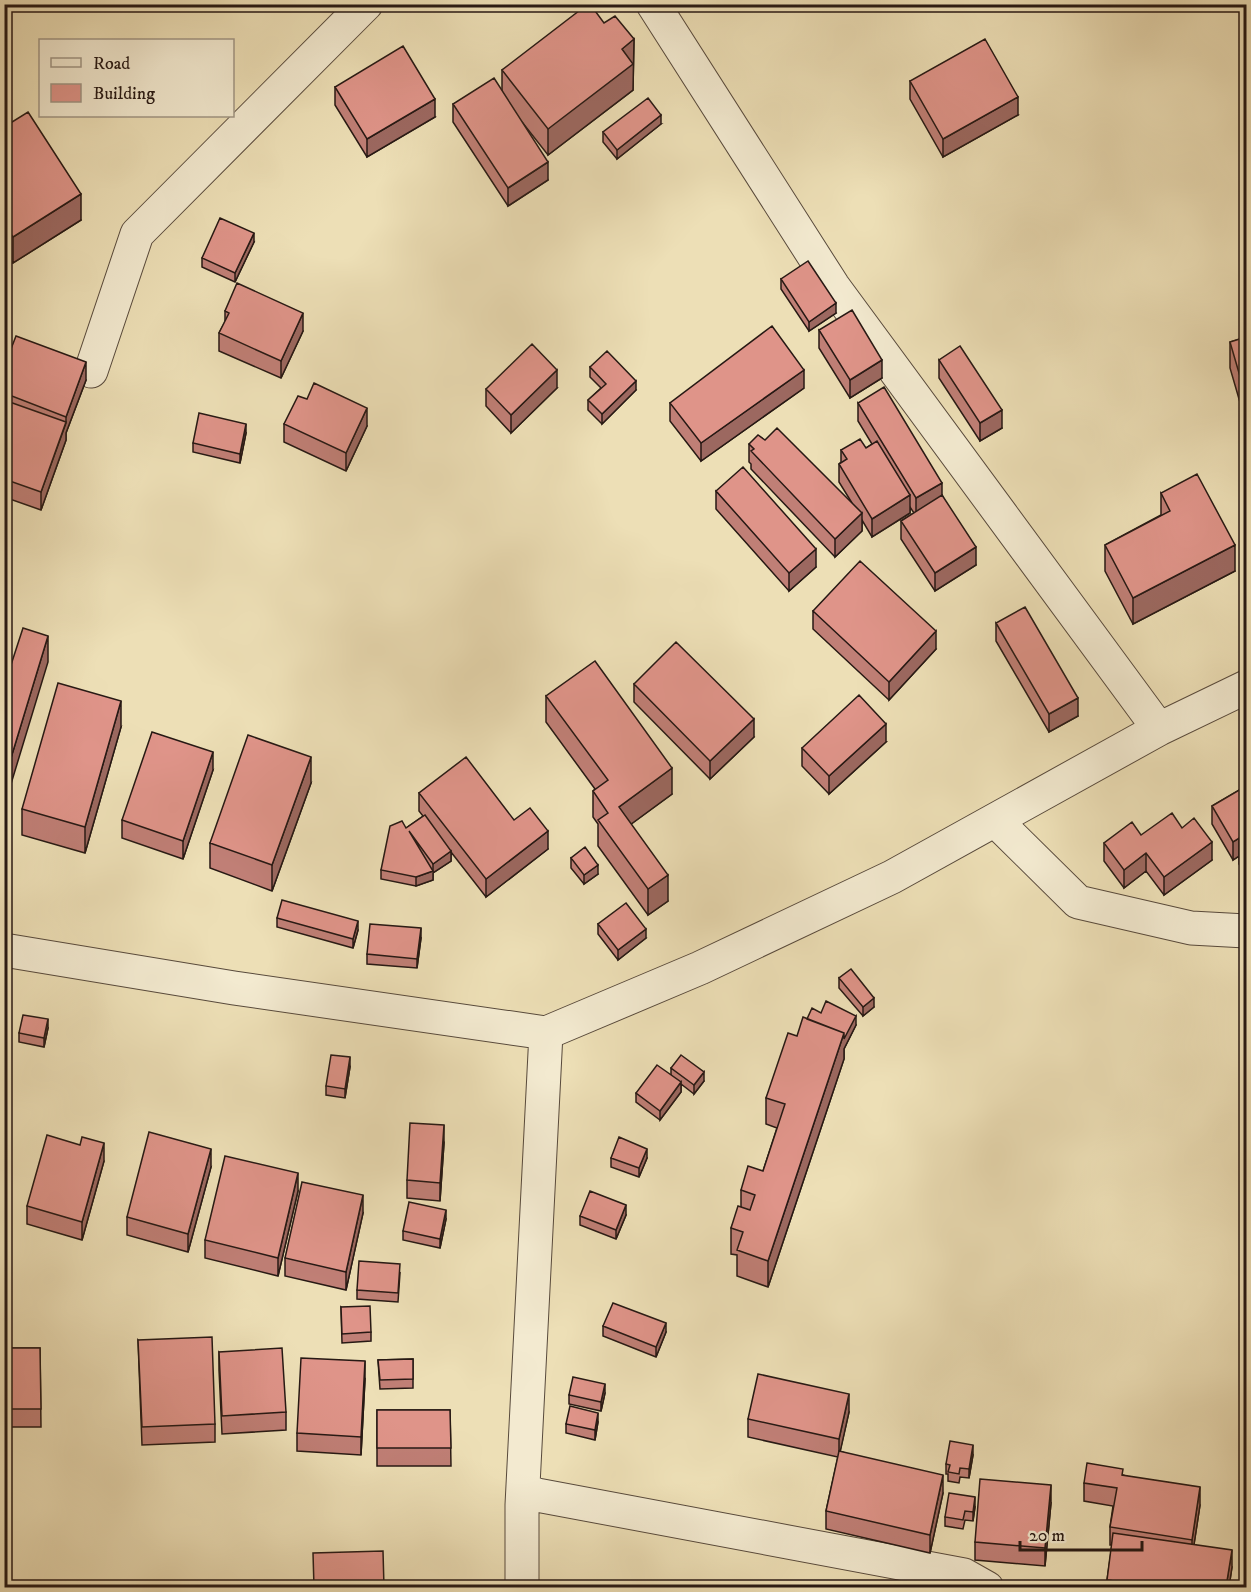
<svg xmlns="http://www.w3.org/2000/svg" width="1251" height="1592" font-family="'IM FELL DW Pica',serif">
  <rect width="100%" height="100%" fill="#eddfb6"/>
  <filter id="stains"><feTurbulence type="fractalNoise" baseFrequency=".00333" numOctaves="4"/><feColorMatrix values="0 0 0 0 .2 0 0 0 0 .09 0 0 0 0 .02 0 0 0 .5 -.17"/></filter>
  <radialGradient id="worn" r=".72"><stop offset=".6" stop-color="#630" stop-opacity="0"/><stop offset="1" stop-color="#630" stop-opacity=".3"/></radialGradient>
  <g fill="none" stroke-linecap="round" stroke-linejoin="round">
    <g stroke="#584a3c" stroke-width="35">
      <path id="minor" d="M653 4 833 286 1159 729
        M91 371 137 234 366 4
        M996 821 1078 902 1191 928 1246 931
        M4 950 234 988 546 1033 700 968 892 877 1159 729 1246 687
        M524 1490 537 1495 964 1575 987 1588
        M522 1588V1505L546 1033"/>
    </g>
    <use href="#minor" stroke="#f3ead0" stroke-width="33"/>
  </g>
  <path fill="#c07f76" stroke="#271914" stroke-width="1.5" d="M604 23 634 39 633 90 548 155 522 122 548 180 508 206 453 122V104L502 91V70Z
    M910 81 1018 115 943 157 910 99Z
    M335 87 435 117 367 157 335 105Z
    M661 124 617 159 603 142V132Z
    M4 127 81 220 13 263 4 251Z
    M254 242 235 282 202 267V258Z
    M781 279 836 313 809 331 781 289Z
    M225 311 303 331 281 378 219 351V333L225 322Z
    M819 330 882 378 850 398 819 348Z
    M1246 337V423L1230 368V342Z
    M939 360 1002 428 980 441 939 378Z
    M4 367 86 380 66 433V440L41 510 4 497Z
    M590 367 636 390 602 424 588 410V400L601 388 590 377Z
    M557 388 511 433 486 406V389Z
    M804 388 701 461 670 421V403Z
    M858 403 942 495 976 565 935 591 901 539V521L914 513 910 507V513L872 537 862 520V531L835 557 751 469V464L749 462V444L765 440 852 503 839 482V464L841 462V450L866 448 872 444 858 421Z
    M284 424 367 426 346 471 284 442Z
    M246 433 240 463 193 452V443Z
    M716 491 816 567 789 591 716 509Z
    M1161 493 1235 571 1133 624 1105 571V545L1161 515Z
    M813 611 936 649 889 700 813 629Z
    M996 623 1078 716 1049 732 996 641Z
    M634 684 754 737 710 779 634 702Z
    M546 696 672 794 631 824 668 901 648 915 598 846V824L593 817V791L595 789 546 722Z
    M121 727 85 853 22 835V809Z
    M886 742 829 794 802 766V748Z
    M213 770 183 859 122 838V820Z
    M311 783 272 891 210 868V843Z
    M1246 786V876L1239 864V856L1233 860 1212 824V806Z
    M419 793 514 820 548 849 486 897 451 852V861L433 873V880L416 886 381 879V870L406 828 423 816 419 811Z
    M1182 828 1212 860 1164 895 1146 871 1124 888 1104 861V843Z
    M571 858 598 874 584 884 571 868Z
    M277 918 358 930 353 948 277 927Z
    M598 924 646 938 618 960 598 934Z
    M421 938 417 968 367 964V954Z
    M839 978 874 1007 863 1016 839 988Z
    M821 1013 856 1025 844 1049V1059L768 1287 737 1276V1255L731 1254V1228L741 1207V1190L763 1171 777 1128 766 1124V1098L797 1036 807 1019Z
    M48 1028 44 1047 19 1042V1033Z
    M350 1067 345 1098 326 1095V1086Z
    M671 1068 704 1081 694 1094 681 1084V1092L660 1120 636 1102V1093L671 1075Z
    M444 1143 440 1201 407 1198V1180Z
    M80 1145 104 1161 82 1240 27 1224V1206Z
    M611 1158H647L639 1177 611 1167Z
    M211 1167 188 1252 127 1235V1217Z
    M298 1191 278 1276 205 1258V1240Z
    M363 1213 346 1290 285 1276V1258Z
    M626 1215 616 1239 580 1225V1216Z
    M446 1219 440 1248 403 1240V1231Z
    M400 1273 398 1302 357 1299V1290Z
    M341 1307 371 1332V1341L342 1343Z
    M603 1326 666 1332 656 1357 603 1336Z
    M138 1340 215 1424V1442L142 1445Z
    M4 1348H40L41 1427H4Z
    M219 1352 286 1412V1430L222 1434 219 1370Z
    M413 1359V1388L380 1389 378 1360Z
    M365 1379 361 1455 297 1451V1433Z
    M605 1393 601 1411 569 1404V1395Z
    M377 1410H450L451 1466H377Z
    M849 1412 840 1451 943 1493 930 1553 826 1529V1511L838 1457 748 1437V1419Z
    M598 1422 595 1440 566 1433V1424Z
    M973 1455 969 1478 960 1477 959 1483 948 1481V1474H946V1464Z
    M1123 1475 1200 1505 1194 1544 1232 1567 1229 1587H1107V1580L1112 1545H1110V1527L1113 1506 1084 1501V1483Z
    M1051 1503 1045 1566 975 1560V1542Z
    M975 1507 973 1521 965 1520 963 1529 945 1526V1517Z"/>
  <path fill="#9c6860" stroke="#271914" stroke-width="1.5" d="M634 39 633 90 548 155V129L622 49Z
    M1018 97V115L943 157V139Z
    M435 99V117L367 157V139Z
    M661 115V124L617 159V150Z
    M548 162V180L508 206V188Z
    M81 194V220L13 263V237Z
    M254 233V242L235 282V273Z
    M836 303V313L809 331V322Z
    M303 313V331L281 378V361Z
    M882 360V378L850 398V380Z
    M86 362V380L66 433V440L41 510V492L66 423V417Z
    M557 370V388L511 433V415Z
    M804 370V388L701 461V443Z
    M636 381V390L602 424V414Z
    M367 408V426L346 471V453Z
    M1002 410V428L980 441V423Z
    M246 424V433L240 463V454Z
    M942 483V501L916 516V498Z
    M910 495V513L872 537V519Z
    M862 513V531L835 557V539Z
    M1235 545V571L1133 624V598Z
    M976 547V565L935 591V573Z
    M816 549V567L789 591V573Z
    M936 631V649L889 700V682Z
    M48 636V662L4 807V781Z
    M1078 698V716L1049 732V714Z
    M121 701V727L85 853V827Z
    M754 719V737L710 779V761Z
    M886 724V742L829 794V776Z
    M213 752V770L183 859V841Z
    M311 757V783L272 891V865Z
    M672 768V794L619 833V807Z
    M548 831V849L486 897V879Z
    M1239 838V856L1233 860V842Z
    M1212 842V860L1164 895V877Z
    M451 851V861L433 873V880L416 886V877L433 871V864Z
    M1146 853V871L1124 888V870Z
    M598 865V874L584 884V875Z
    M668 875V901L648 915V889Z
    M358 921V930L353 948V939Z
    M421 928V938L417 968V959Z
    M646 929V938L618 960V950Z
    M874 998V1007L863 1016V1007Z
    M856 1016V1025L844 1049V1059L768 1287V1261L844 1033Z
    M48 1019V1028L44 1047V1038Z
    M350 1057V1067L345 1098V1089Z
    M704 1072V1081L694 1094V1085Z
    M681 1082V1092L660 1120V1111Z
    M444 1125V1143L440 1201V1183Z
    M104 1143V1161L82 1240V1222Z
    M211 1149V1167L188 1252V1234Z
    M647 1149V1158L639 1177V1168Z
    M298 1173V1191L278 1276V1258Z
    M363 1195V1213L346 1290V1272Z
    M626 1205V1215L616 1239V1230Z
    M446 1210V1219L440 1248V1239Z
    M666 1323V1332L656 1357V1347Z
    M365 1361V1379L361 1455V1437Z
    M605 1384V1393L601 1411V1402Z
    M849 1394V1412L839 1457V1439Z
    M598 1413V1422L595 1440V1430Z
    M973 1445V1455L969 1478V1469Z
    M943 1475V1493L930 1553V1535Z
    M1051 1485V1503L1045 1566V1548Z
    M1200 1487V1505L1192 1558V1540Z
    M975 1497V1507L973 1521V1512Z
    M1232 1550V1567L1229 1587H1226Z"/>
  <path fill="#df9489" stroke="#271914" stroke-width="1.5" d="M588 4H590L604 23 615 16 634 39 622 49 633 64 548 129 502 70Z
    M985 39 1018 97 943 139 910 81Z
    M403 46 435 99 367 139 335 87Z
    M494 78 548 162 508 188 453 104Z
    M648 98 661 115 617 150 603 132Z
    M28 112 81 194 13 237 4 225V127Z
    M220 218 254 233 235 273 202 258Z
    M808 261 836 303 809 322 781 279Z
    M237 283 303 313 281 361 219 333 229 313 225 311Z
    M852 310 882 360 850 380 819 330Z
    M772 326 804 370 701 443 670 403Z
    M16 336 86 362 66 417 4 393V367Z
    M1246 337V397L1230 342Z
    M532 344 557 370 511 415 486 389Z
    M960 346 1002 410 980 423 939 360Z
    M607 351 636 381 602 414 588 400 606 384 590 367Z
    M314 383 367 408 346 453 284 424 298 396 307 399Z
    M884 387 942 483 916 498 858 403Z
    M4 400 66 422 41 492 4 479Z
    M199 413 246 424 240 454 193 443Z
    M777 428 862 513 835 539 751 451 754 449 749 444 758 435 765 440Z
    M860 439 866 448 877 441 910 495 872 519 839 464 847 459 841 450Z
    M743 467 816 549 789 573 716 491Z
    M1197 474 1235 545 1133 598 1105 545 1170 511 1161 493Z
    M942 495 976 547 935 573 901 521Z
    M860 561 936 631 889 682 813 611Z
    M1025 607 1078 698 1049 714 996 623Z
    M23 628 48 636 4 781V673L8 674Z
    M676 642 754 719 710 761 634 684Z
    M595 661 672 768 619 807 668 875 648 889 598 820 608 813 593 791 608 780 546 696Z
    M58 683 121 701 85 827 22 809Z
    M859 695 886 724 829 776 802 748Z
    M152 732 213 752 183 841 122 820Z
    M248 735 311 757 272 865 210 843Z
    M466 757 514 820 530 808 548 831 486 879 419 793Z
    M1246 786V834L1233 842 1212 806Z
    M1172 813 1182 828 1194 818 1212 842 1164 877 1146 853 1124 870 1104 843 1132 822 1141 835Z
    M425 815 451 851 433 864 409 831 433 871 416 877 381 870 390 826 402 821 406 828Z
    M1246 834V850L1239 838Z
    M585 847 598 865 584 875 571 858Z
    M282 900 358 921 353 939 277 918Z
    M626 903 646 929 618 950 598 924Z
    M370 924 421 928 417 959 367 954Z
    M851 969 874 998 863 1007 839 978Z
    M826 1001 856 1016 844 1039V1033L807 1019 812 1008 821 1013Z
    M23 1015 48 1019 44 1038 19 1033Z
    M803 1017 844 1033 768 1261 737 1250 743 1232 731 1228 738 1206 750 1210 755 1195 741 1190 748 1166 763 1171 785 1104 766 1098 788 1033 797 1036Z
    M331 1055 350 1057 345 1089 326 1086Z
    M681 1055 704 1072 694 1085 671 1068Z
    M657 1065 681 1082 660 1111 636 1093Z
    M410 1123 444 1125 440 1183 407 1180Z
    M149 1132 211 1149 188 1234 127 1217Z
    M47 1135 80 1145 82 1137 104 1143 82 1222 27 1206Z
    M619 1137 647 1149 639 1168 611 1158Z
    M225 1156 298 1173 278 1258 205 1240Z
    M302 1182 363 1195 346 1272 285 1258Z
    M590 1191 626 1205 616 1230 580 1216Z
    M409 1202 446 1210 440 1239 403 1231Z
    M359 1261 400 1264 398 1293 357 1290Z
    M613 1303 666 1323 656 1347 603 1326Z
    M370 1306 371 1332 342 1334 341 1307Z
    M212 1337 215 1424 142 1427 138 1340Z
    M4 1348H40L41 1409H4Z
    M282 1348 286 1412 222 1416 219 1352Z
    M301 1358 365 1361 361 1437 297 1433Z
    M413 1359V1379L380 1380 378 1360Z
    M758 1374 849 1394 839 1439 748 1419Z
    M573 1377 605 1384 601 1402 569 1395Z
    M570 1406 598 1413 595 1430 566 1424Z
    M377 1410H450L451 1448H377Z
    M950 1441 973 1445 969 1469 960 1468 959 1474 948 1472 950 1465 946 1464Z
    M839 1451 943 1475 930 1535 826 1511Z
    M1087 1463 1123 1469 1122 1475 1200 1487 1192 1540 1110 1527 1117 1488 1084 1483Z
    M980 1479 1051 1485 1045 1548 975 1542Z
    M949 1493 975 1497 973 1512 965 1511 963 1520 945 1517Z
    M1113 1533 1232 1550 1226 1587H1161L1107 1580Z
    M383 1551 384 1587H314L313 1553Z
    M117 1584 134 1585V1587H117Z"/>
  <rect width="1251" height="1592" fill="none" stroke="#eddfb6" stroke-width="24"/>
  <rect x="6" y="6" width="1239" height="1580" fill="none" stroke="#271914" stroke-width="3"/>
  <rect x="12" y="12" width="1227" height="1568" fill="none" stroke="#271914" stroke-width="1.5"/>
  <rect x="39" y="39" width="195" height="78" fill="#f3ead0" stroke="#a19685" stroke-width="1.5"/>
  <rect x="51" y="58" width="30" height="9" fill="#f3ead0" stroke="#a19685" stroke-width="1.5"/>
  <text x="93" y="69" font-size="18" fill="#271914">Road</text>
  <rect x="51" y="84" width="30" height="18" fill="#df9489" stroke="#a19685" stroke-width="1.5"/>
  <text x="93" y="99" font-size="18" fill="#271914">Building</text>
  <path d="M1020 1541v9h122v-9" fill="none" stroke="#271914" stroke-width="3"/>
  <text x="1029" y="1541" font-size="18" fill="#271914" stroke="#f3ead0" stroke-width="4.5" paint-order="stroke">20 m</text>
  <rect width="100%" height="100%" filter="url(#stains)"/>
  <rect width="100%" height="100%" fill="url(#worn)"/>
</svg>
